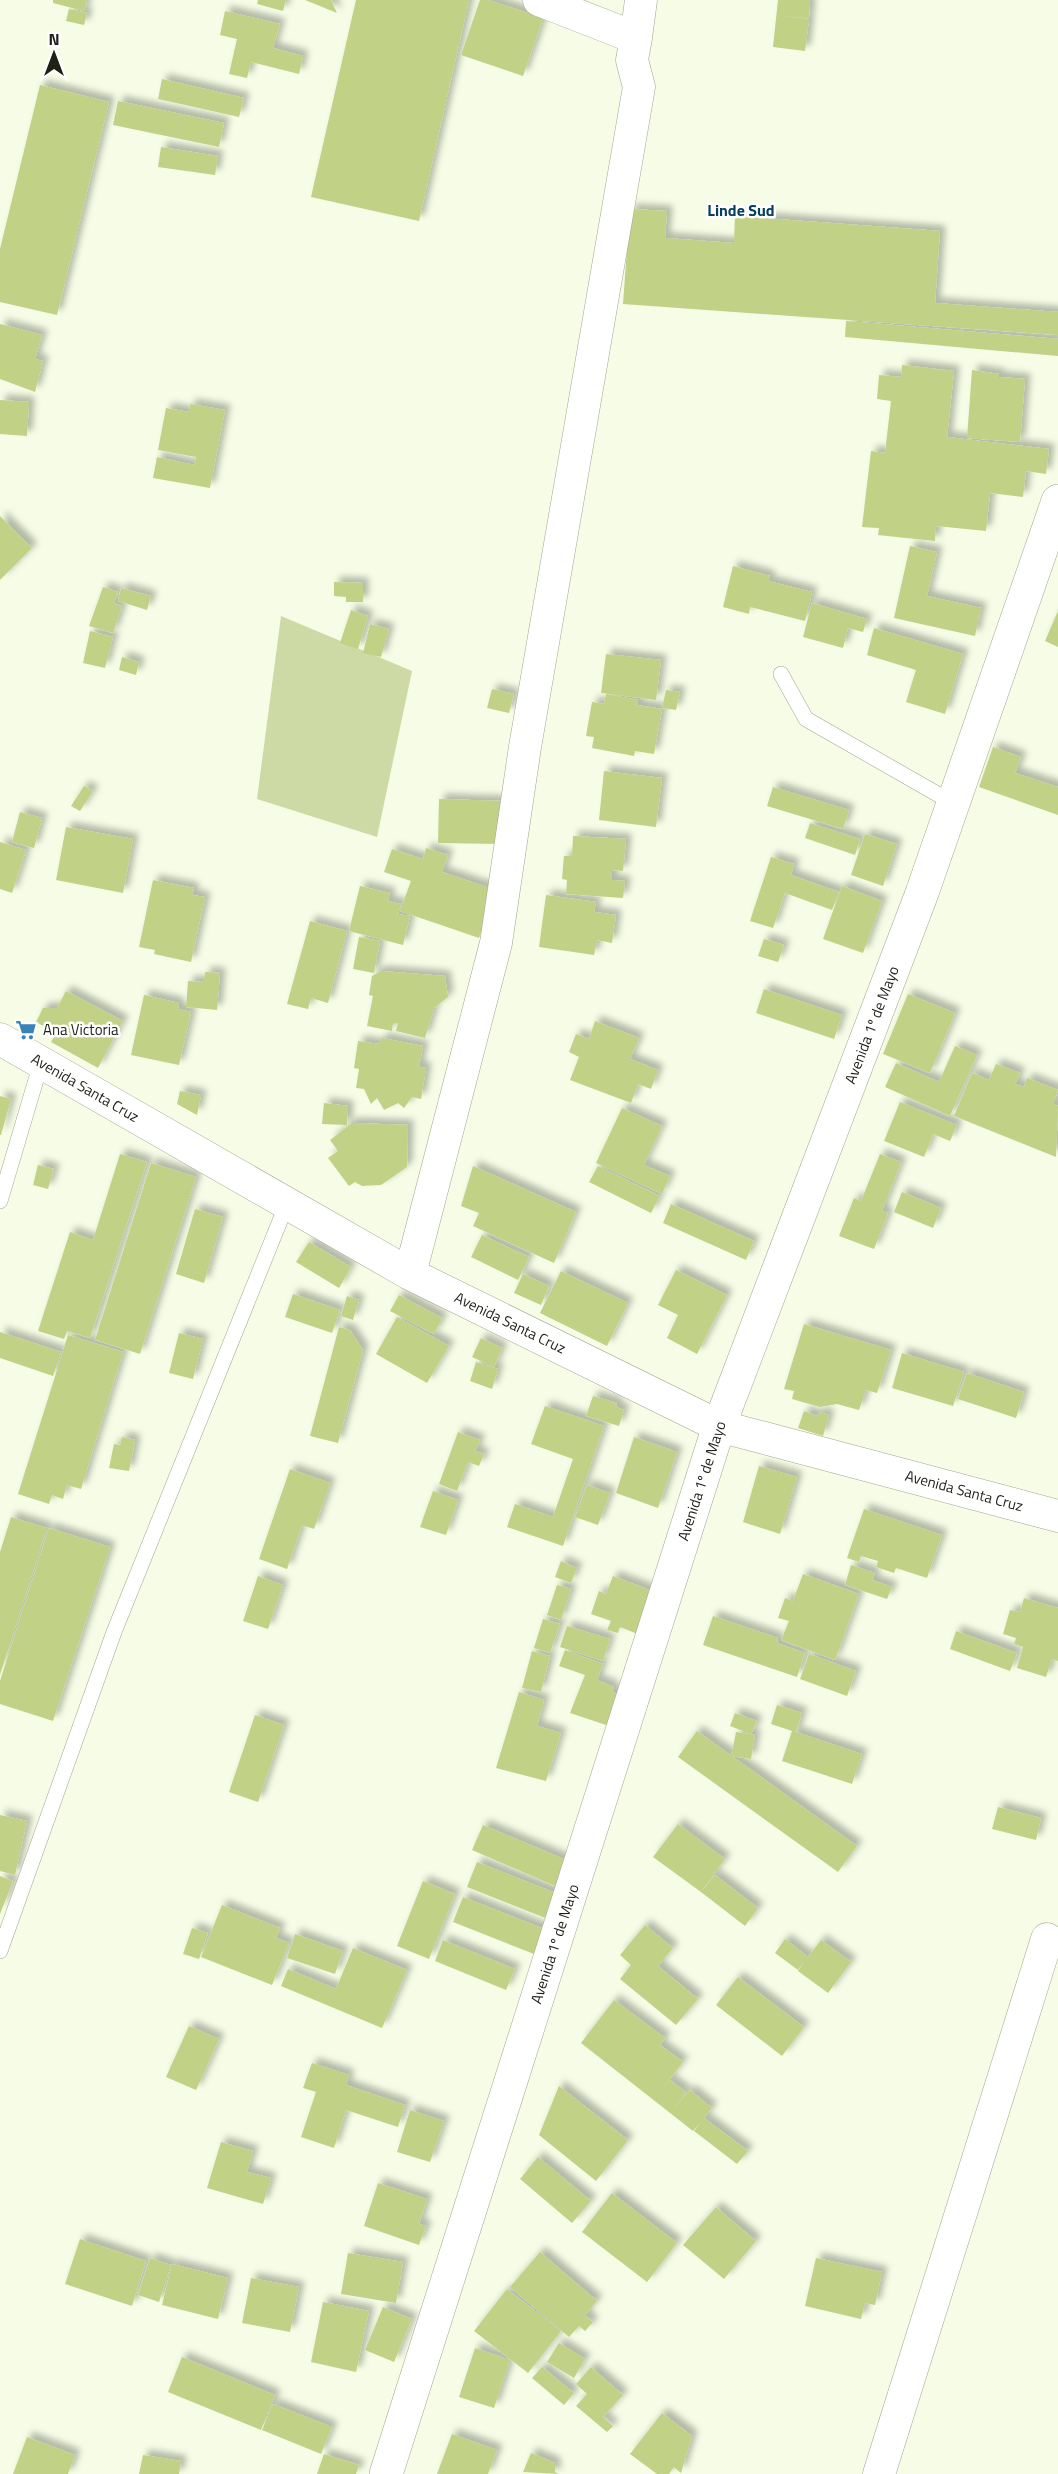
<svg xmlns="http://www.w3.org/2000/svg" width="1058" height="2474" font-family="'Titillium Web',sans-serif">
  <defs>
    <filter id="shadow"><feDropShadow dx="5.5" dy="-5.5" stdDeviation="3" flood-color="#0004"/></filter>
  </defs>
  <rect width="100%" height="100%" fill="#f6fce5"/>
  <path fill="#cedaa6" d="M281 616 412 671 377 837 257 799Z"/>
  <path fill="#c1d186" filter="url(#shadow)" d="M53 0H87L84 11 53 3Z
    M258 0H286L283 11 257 4Z
    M305 0H331L337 13Z
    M356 0H469L419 221 311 197Z
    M480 0H488L543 18 523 76 461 55Z
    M778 0H810L809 18 782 16 809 19 805 51 773 47Z
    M69 9 87 13 84 25 66 21Z
    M225 11 280 24 273 48 303 56 299 74 251 62 247 78 229 74 237 39 220 35Z
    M162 79 244 98 239 117 158 99Z
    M40 85 109 102 57 315 0 302V249Z
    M118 101 224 123 219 147 113 125Z
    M161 147 218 156 215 175 158 167Z
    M630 209 667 211 665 238 734 243 735 216 940 231 935 303 1058 312V335L623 304Z
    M846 321 1058 339V356L845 337Z
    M0 324 42 335 35 359 43 361 35 392 0 379Z
    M902 365 954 371 947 437 1049 449 1046 474 1026 471 1023 497 990 493 986 531 936 526 935 541 878 535 879 528 862 527 871 451 885 453 891 401 877 399 879 375 901 377Z
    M972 370 999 374V377L1025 379 1020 442 967 438Z
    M0 400 29 402 27 436 0 434Z
    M190 404 225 410 210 488 153 478 157 457 194 465 196 457 158 450 166 408 189 412Z
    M0 516 32 548 0 580Z
    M910 546 937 552 927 596 981 608 975 636 894 618Z
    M733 566 770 576 768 581 812 592 805 621 750 607 749 614 723 607Z
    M334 582 363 583V602H346V597L334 596Z
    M103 587 118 592 114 603 122 606 113 633 89 626Z
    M121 588 151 596 147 610 118 601Z
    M812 603 867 619 863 632 848 628 843 648 803 637Z
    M351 610 368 616 358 649 340 643Z
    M1058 611V647L1045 641Z
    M370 624 389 629 381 657 363 653Z
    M874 628 963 654 945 714 906 702 916 670 867 655Z
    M90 631 113 637 105 668 83 663Z
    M606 654 661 660 656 700 601 693Z
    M122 657 139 662 136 675 119 670Z
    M492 689 514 694 509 713 487 708Z
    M666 690 680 692 676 710 662 708Z
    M606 694 638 700 637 705 662 709 654 754 635 751 634 756 592 748 594 737 586 736 592 702 604 704Z
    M993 747 1021 757 1015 773 1058 787V815L979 787Z
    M604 771 662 778 656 827 599 820Z
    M84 786 93 791 80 811 71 806Z
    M773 787 849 810 843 829 767 806Z
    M439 799 502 801 501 844 438 843Z
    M20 812 42 818 34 848 12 842Z
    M810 823 860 839 855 855 805 838Z
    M66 827 133 839 123 893 56 880Z
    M865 834 897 844 883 886 851 875Z
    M573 836 626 839 623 871 612 870V880L625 881 623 898 566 894 567 880 562 879 564 856H572Z
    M0 842 26 850 12 893 0 889Z
    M426 848 448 855 442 872 496 890 479 938 400 911 411 881 384 872 392 849 423 859Z
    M771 857 794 864 791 875 839 892 832 910 785 893 773 928 750 921Z
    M153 880 194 888 192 895 205 897 191 962 154 954 155 950 139 947Z
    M360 886 390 893 388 901 401 904 398 914 410 916 403 945 349 931Z
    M842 886 882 901 863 953 823 939Z
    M546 895 596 902 594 912 616 915 612 943 597 940 594 955 539 947Z
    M310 921 347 931 328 1003 311 998 308 1009 287 1004Z
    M359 937 380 941 374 973 353 969Z
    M764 939 784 945 778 962 758 956Z
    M381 971 445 976 448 997 434 1008 425 1038 396 1031 398 1023H393L392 1031 367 1026 373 996 369 995 372 976Z
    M205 972 220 973 217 1010 186 1007 188 981 204 982Z
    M764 989 842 1015 834 1039 756 1013Z
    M66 991 123 1021 98 1068 51 1042 56 1033 36 1022 43 1008H57Z
    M908 994 955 1013 930 1073 883 1054Z
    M144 995 179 1003 178 1009 191 1012 179 1065 131 1055Z
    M595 1021 639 1038 630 1059 658 1070 651 1089 638 1084 631 1103 570 1080 579 1057 569 1052 576 1034 589 1039Z
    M382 1038 423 1046 419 1067 426 1068 421 1099 412 1097 404 1108 398 1103 384 1110 377 1098 371 1104 364 1089 356 1088 359 1069 354 1068 358 1041 379 1044Z
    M955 1046 977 1055 950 1116 885 1087 896 1063 939 1082Z
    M996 1064 1020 1073 1015 1084 1024 1087 1027 1078 1058 1090 1053 1104 1058 1106 1056 1157 954 1116 972 1073 989 1080Z
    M180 1091 201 1095 197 1115 177 1104Z
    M0 1096 11 1099 1 1135H0Z
    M900 1102 957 1125 950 1141 933 1134 924 1157 884 1141Z
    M324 1103 348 1106 347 1125 322 1124Z
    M622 1108 662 1126 644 1165 670 1176 662 1194 596 1163Z
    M352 1123 408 1125 407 1167 381 1185 362 1186 355 1182 349 1186 328 1158 338 1151 330 1140Z
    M120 1154 147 1162 90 1338 67 1331 64 1339 38 1331 70 1232 93 1240Z
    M880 1154 901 1162 882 1211 888 1213 874 1249 839 1236 854 1198 861 1201Z
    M151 1163 196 1177 140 1354 95 1340Z
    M38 1165 54 1169 48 1189 33 1185Z
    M473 1166 576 1212 554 1263 473 1226 479 1213 461 1206Z
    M598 1166 660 1196 651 1213 589 1182Z
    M902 1192 941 1208 933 1228 894 1212Z
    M671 1204 754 1241 746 1260 663 1223Z
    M195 1209 223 1217 204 1283 176 1274Z
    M482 1235 529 1257 518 1280 471 1257Z
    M309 1242 351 1267 339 1288 296 1262Z
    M676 1270 727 1295 697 1354 667 1338 678 1315 658 1305Z
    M561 1271 628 1303 607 1346 540 1313Z
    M523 1274 549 1286 541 1305 514 1293Z
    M293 1294 340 1310 332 1333 285 1317Z
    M399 1295 442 1318 434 1334 390 1311Z
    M347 1296 359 1300 353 1320 341 1316Z
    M397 1317 449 1346 427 1383 376 1354Z
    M804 1324 891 1350 877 1393 866 1390 859 1410 837 1404 820 1407 792 1399 794 1391 784 1389Z
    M339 1327 350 1330 363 1350 338 1443 310 1436Z
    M0 1332 61 1352 53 1376 0 1358Z
    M179 1333 203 1339 193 1379 169 1373Z
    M68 1335 123 1352 81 1489 67 1485 63 1499 52 1495 49 1504 18 1494Z
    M481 1338 502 1348 494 1367 472 1357Z
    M902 1353 964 1372 953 1406 892 1388Z
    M476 1362 498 1369 492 1389 470 1381Z
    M967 1373 1024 1392 1016 1418 958 1399Z
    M593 1396 617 1403 616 1407 624 1410 619 1426 586 1416Z
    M545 1406 604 1426 563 1546 507 1527 515 1504 553 1517 573 1459 531 1444Z
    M804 1411 817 1416 820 1412 829 1415 823 1436 798 1428Z
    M458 1432 480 1440 475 1451 484 1454 479 1466 468 1462 457 1491 439 1484Z
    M122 1437 135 1440 129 1471 109 1468 114 1444 120 1445Z
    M634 1437 677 1452 658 1508 616 1493Z
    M759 1466 797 1477 780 1534 743 1522Z
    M290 1469 330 1483 314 1529 302 1525 287 1569 259 1559Z
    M587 1485 610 1493 598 1525 575 1517Z
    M433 1491 458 1500 446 1535 420 1527Z
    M864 1509 942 1535 927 1578 896 1568 894 1573 876 1567 878 1561 861 1556 859 1562 847 1558Z
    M11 1517 47 1528 0 1675V1552Z
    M49 1528 110 1547 53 1721 0 1704V1681Z
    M561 1561 577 1568 571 1583 555 1577Z
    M851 1565 875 1573 872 1580 892 1587 887 1599 845 1585Z
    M803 1574 859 1594 835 1660 781 1640 789 1621 778 1618 785 1598 793 1601Z
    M258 1576 283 1585 268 1629 243 1621Z
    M613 1576 655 1592 640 1635 620 1627 618 1633 607 1630 611 1621 591 1614 599 1591 606 1594Z
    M557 1585 571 1589 561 1620 547 1615Z
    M1024 1598 1058 1608V1661L1052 1659 1046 1677 1017 1668 1023 1647 1014 1644 1016 1638 1003 1634 1010 1610 1020 1612Z
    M713 1616 778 1638 777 1643 805 1653 797 1677 703 1645Z
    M543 1619 560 1624 550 1653 534 1648Z
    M567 1626 610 1639 603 1661 560 1647Z
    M956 1631 1017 1653 1010 1671 950 1649Z
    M565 1650 603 1664 597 1680 614 1687 612 1692 624 1697 612 1727 570 1713 585 1675 559 1666Z
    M532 1651 550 1656 541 1692 522 1688Z
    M809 1654 856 1671 847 1696 800 1679Z
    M519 1692 544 1700 537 1726 561 1733 546 1781 496 1768Z
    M777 1705 802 1713 796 1732 862 1754 852 1784 782 1761 792 1731 771 1724Z
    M735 1713 757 1721 751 1734 730 1726Z
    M255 1715 284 1725 258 1802 229 1792Z
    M697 1731 857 1846 838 1872 678 1757Z
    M736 1732 755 1735 751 1759 731 1756Z
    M998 1807 1041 1818 1036 1840 992 1829Z
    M0 1815 27 1821 15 1875 0 1871Z
    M678 1824 725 1859 701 1892 653 1857Z
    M483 1825 573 1863 562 1889 472 1850Z
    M477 1862 558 1894 548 1919 467 1887Z
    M715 1875 758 1908 745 1926 701 1892Z
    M0 1876 13 1881 0 1914Z
    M423 1881 455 1894 429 1959 397 1946Z
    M463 1897 549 1931 539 1956 453 1922Z
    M222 1905 280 1928 276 1938 289 1943 272 1985 201 1957Z
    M645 1925 673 1948 658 1966 698 1999 676 2025 620 1979 631 1965 620 1955Z
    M192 1928 208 1933 199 1959 183 1954Z
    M295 1934 343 1951 335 1974 287 1958Z
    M785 1939 808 1957 821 1940 851 1962 828 1993 798 1971 805 1960 798 1970 775 1953Z
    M443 1940 515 1969 506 1990 435 1961Z
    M353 1948 407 1970 382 2028 281 1986 288 1969 336 1989Z
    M738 1977 804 2027 782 2056 716 2005Z
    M614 2000 665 2038 660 2045 683 2062 659 2093 670 2080 686 2092 673 2109 690 2090 712 2108 704 2118 748 2151 737 2164 694 2131 701 2122 693 2131 581 2043Z
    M189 2026 219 2039 196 2090 166 2077Z
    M312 2063 349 2075 346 2085 405 2105 398 2127 346 2110 334 2148 301 2137 316 2092 303 2088Z
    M559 2086 628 2140 596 2181 539 2135Z
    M410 2110 444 2121 430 2162 397 2152Z
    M221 2142 253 2151 247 2172 271 2178 263 2204 207 2188Z
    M538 2157 591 2201 572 2223 520 2179Z
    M378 2183 427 2199 419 2224 426 2226 419 2245 364 2226Z
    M612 2193 677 2243 647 2282 582 2232Z
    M716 2207 756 2241 724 2279 683 2245Z
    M80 2239 146 2261 132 2306 65 2284Z
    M540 2252 597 2301 585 2315 593 2322 585 2331 579 2326 569 2337 510 2287Z
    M348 2253 403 2262 396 2303 341 2294Z
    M150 2258 171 2265 159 2302 138 2295Z
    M816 2258 882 2272 875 2305 865 2303 861 2319 805 2306Z
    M172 2264 228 2278 218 2319 162 2305Z
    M251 2278 299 2287 290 2332 242 2323Z
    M507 2289 561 2331 528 2373 474 2331Z
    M323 2302 369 2311 356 2372 311 2362Z
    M383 2307 412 2319 394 2362 365 2350Z
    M559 2343 585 2359 574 2378 547 2362Z
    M475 2348 510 2360 494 2408 459 2397Z
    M182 2357 275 2395 261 2430 168 2392Z
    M542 2367 574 2393 564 2405 532 2378Z
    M591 2367 623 2395 603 2417 613 2426 607 2432 576 2406 587 2394 576 2384Z
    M273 2404 332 2427 321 2454 262 2430Z
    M662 2413 692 2436 681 2473 674 2467 669 2474H657L630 2454Z
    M452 2434 497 2450 488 2474H437Z
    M27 2437 75 2455 68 2474H13Z
    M531 2453 555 2463V2472L559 2474 523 2472Z
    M324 2454 359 2465 356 2474H317Z
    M143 2455 181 2461 179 2474H139Z"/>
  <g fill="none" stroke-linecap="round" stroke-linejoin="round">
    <g stroke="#a0a590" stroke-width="16">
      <path id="lane" d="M781 674 806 719 953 803
        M0 1201 41 1063
        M0 1951 114 1632 286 1206"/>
    </g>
    <g stroke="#a0a590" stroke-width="33">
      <path id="street" d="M539 0 636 38 641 0
        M0 1039 410 1274 719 1426 1058 1516
        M410 1274 496 943 525 747 639 87 632 60 636 38
        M879 2474 1047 1939"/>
    </g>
    <g stroke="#a0a590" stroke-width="34">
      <path id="secondary" d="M386 2474 719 1426 922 893 1058 501"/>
    </g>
    <use href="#lane" stroke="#fff" stroke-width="15"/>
    <use href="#street" stroke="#fff" stroke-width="32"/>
    <use href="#secondary" stroke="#fff" stroke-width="33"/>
  </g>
  <defs>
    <g id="supermarket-bare" transform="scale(1.62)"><path d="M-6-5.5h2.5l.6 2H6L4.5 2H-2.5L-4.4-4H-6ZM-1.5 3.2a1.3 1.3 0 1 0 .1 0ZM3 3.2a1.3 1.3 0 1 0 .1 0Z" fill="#3883b7" stroke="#fff" stroke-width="2.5" paint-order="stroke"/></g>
  </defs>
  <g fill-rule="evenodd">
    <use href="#supermarket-bare" x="26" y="1030"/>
  </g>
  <g text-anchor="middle" stroke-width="5" stroke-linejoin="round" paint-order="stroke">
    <g font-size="15" fill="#1f2119" stroke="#fff">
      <text transform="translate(872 1025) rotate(-69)" y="5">Avenida 1º de Mayo</text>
      <text transform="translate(85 1088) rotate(30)" y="5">Avenida Santa Cruz</text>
      <text transform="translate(510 1323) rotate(26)" y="5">Avenida Santa Cruz</text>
      <text transform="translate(702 1481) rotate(-72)" y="5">Avenida 1º de Mayo</text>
      <text transform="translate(964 1491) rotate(15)" y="5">Avenida Santa Cruz</text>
      <text transform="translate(555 1944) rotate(-72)" y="5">Avenida 1º de Mayo</text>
    </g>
    <g font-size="15" fill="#1f2119" stroke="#fff" text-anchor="start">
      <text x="43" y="1035">Ana Victoria</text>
    </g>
    <g font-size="16" font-weight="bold" fill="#043e60" stroke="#fff">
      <text x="741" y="216">Linde Sud</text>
    </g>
  </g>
  <g transform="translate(54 54)" stroke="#ffffff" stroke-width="4.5" paint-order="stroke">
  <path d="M0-4.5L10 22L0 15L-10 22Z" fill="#1f2119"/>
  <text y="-9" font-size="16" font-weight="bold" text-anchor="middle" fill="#1f2119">N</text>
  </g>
</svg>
